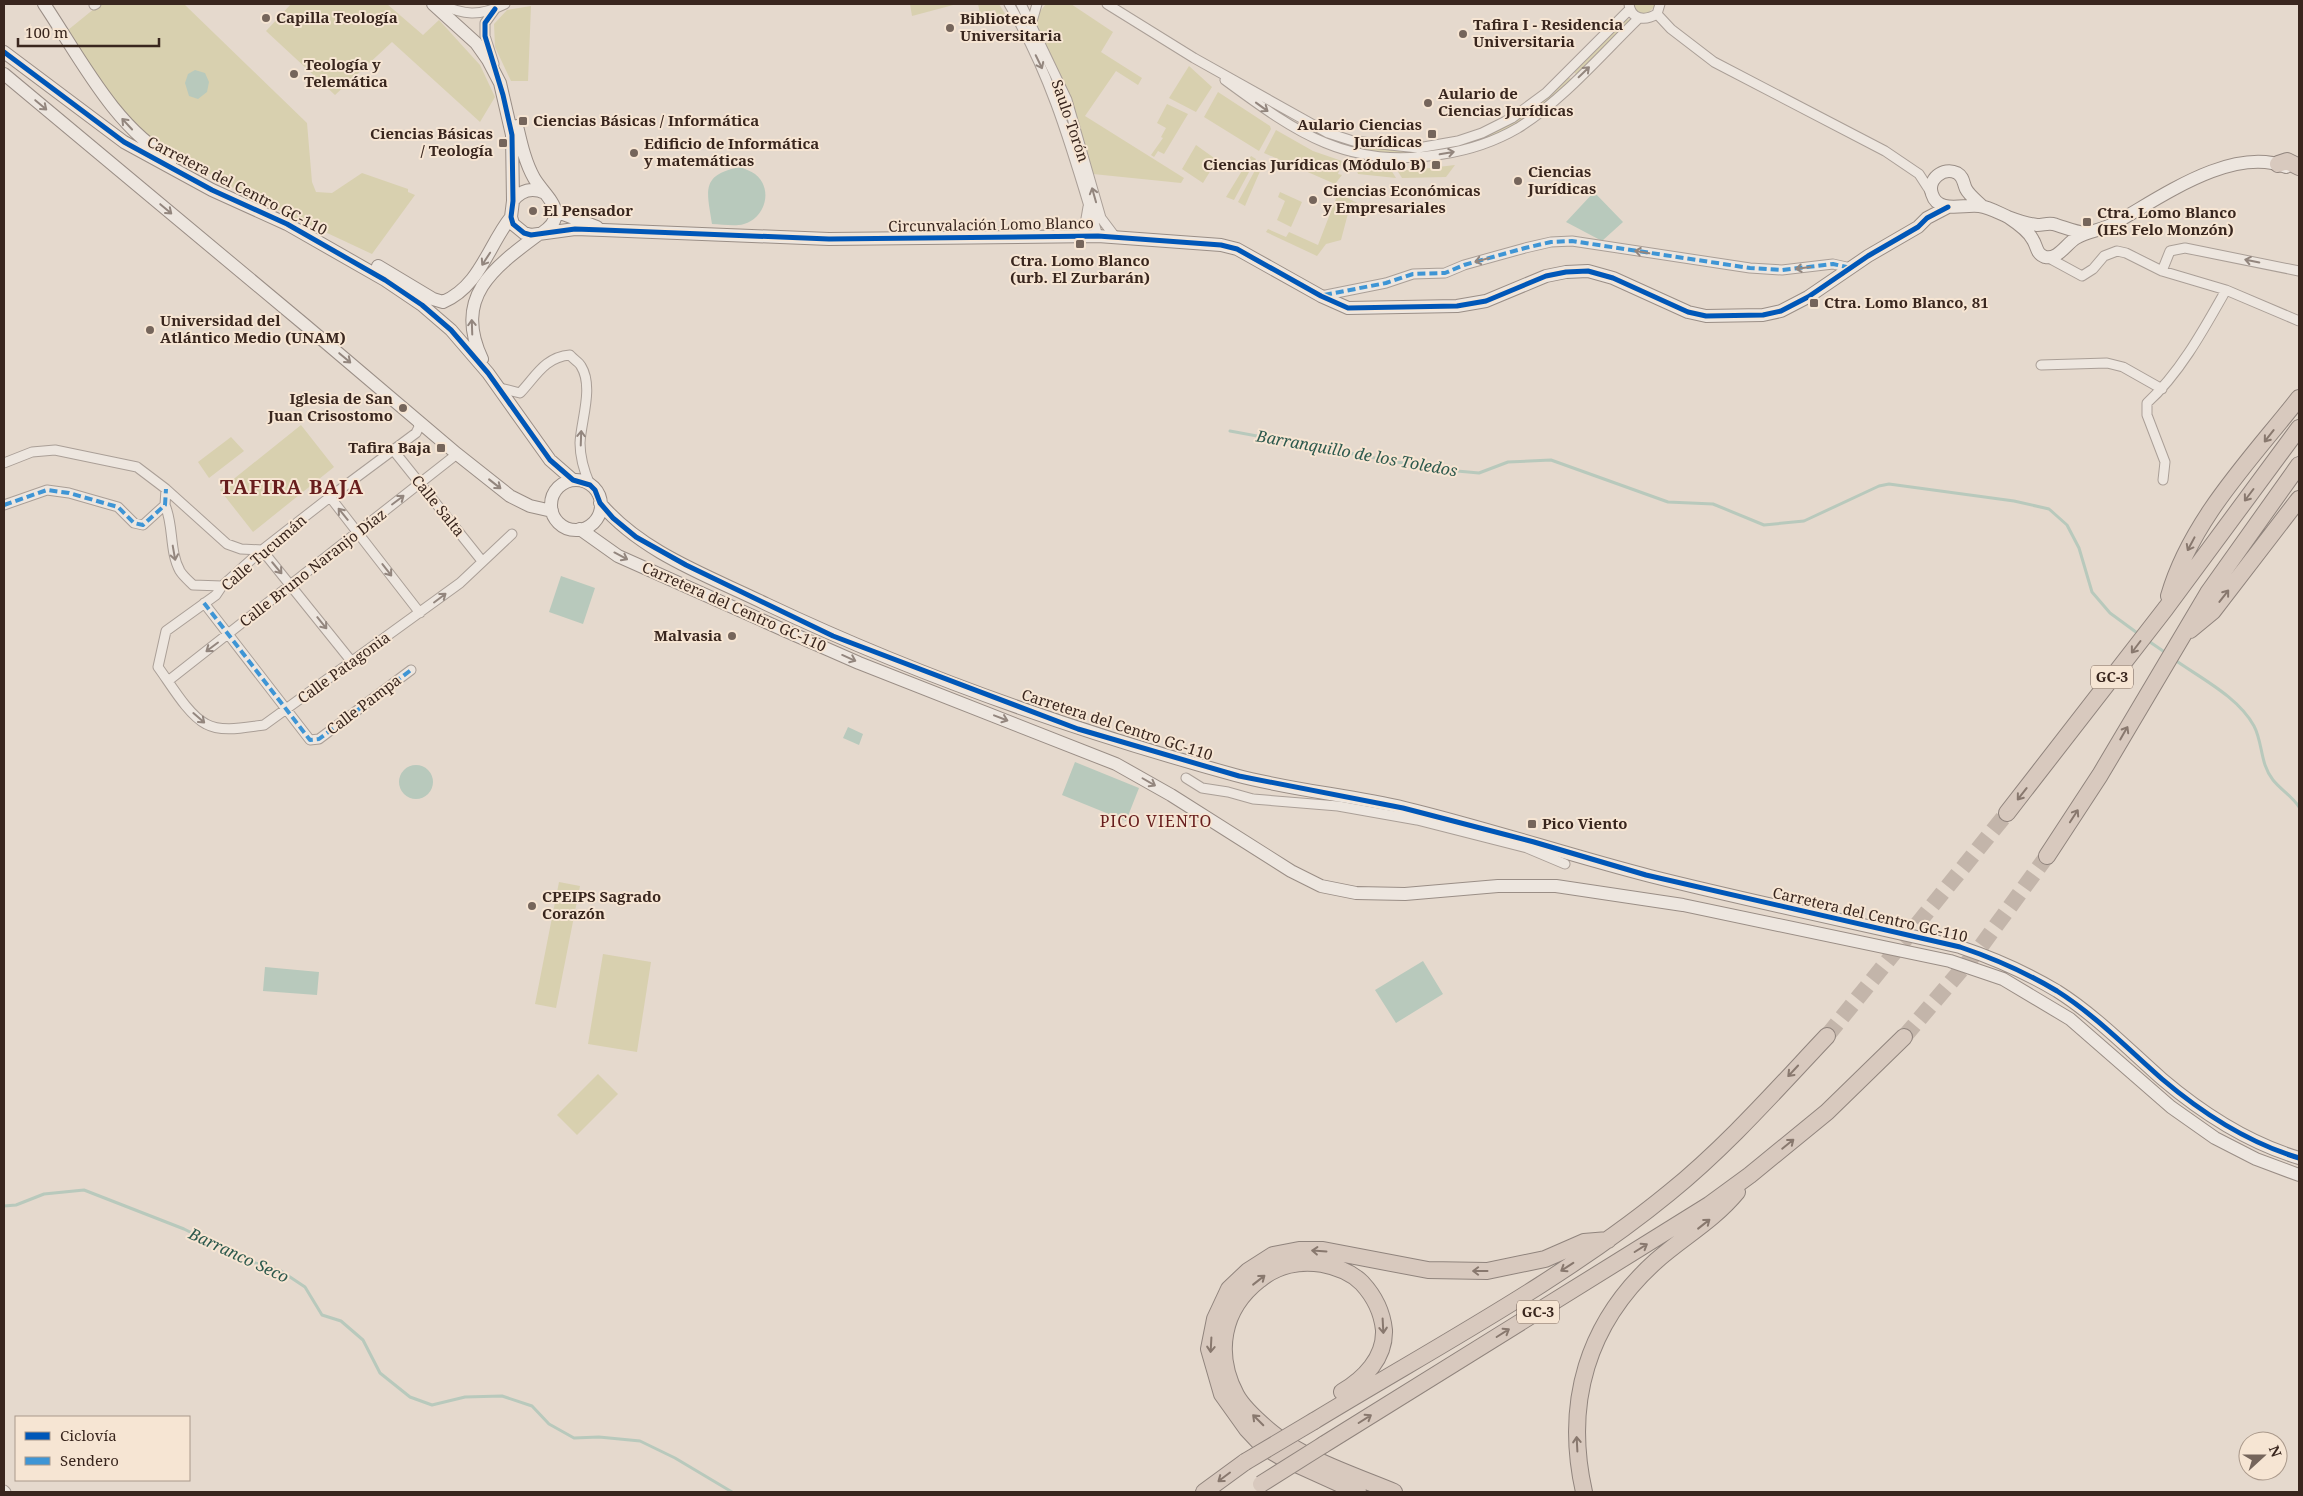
<svg xmlns="http://www.w3.org/2000/svg" width="2303" height="1496" font-family="'Noto Serif',serif">
  <rect width="100%" height="100%" fill="#e5d9cd"/>
  <path fill="#d8d0af" d="M100 4H184L307 123 312 182 316 192 332 193 362 173 408 189V192L415 195 372 254 242 193 141 134 114 105 68 30Z
    M291 4H387L423 35 439 20 480 65 495 97 480 122 392 42 335 95 266 31Z
    M910 4H957L912 16Z
    M978 4H999L1009 20 999 23 995 10 980 13Z
    M1046 4H1071L1113 32 1101 52 1142 78 1138 85 1116 71 1085 116 1184 178 1181 183 1093 174 1074 108 1036 22 1038 14Z
    M1634 4H1654V7L1647 14C1640 14 1635 12 1634 4Z
    M531 6 528 81H511L495 47 494 24 507 10Z
    M1630 19V23L1576 74 1573 71 1626 20Z
    M1189 66 1212 87 1196 112 1169 98Z
    M1567 76 1571 79 1566 84C1534 115 1506 132 1465 147L1463 142 1483 135Z
    M1218 92 1270 126 1271 129 1259 151 1204 117Z
    M1167 104 1188 114 1164 154 1158 151 1154 157 1151 155 1163 138 1161 137 1166 128 1157 123Z
    M1276 130 1313 151 1342 161 1338 174 1342 175 1335 184 1264 153Z
    M1356 144H1456L1458 149 1396 155 1355 149Z
    M1196 145 1217 160 1203 183 1182 169Z
    M1251 156 1256 159 1234 200 1226 197Z
    M1260 161 1264 162 1245 206 1238 202Z
    M1355 165 1391 170 1396 178 1358 174Z
    M1455 165 1446 177 1402 178 1397 170H1413Z
    M1280 192 1302 202 1291 227 1277 220 1285 201 1278 197Z
    M1338 193 1357 203 1351 202 1341 240 1326 244 1317 256 1266 232 1268 229 1286 237 1289 232 1318 245Z
    M301 425 334 467 253 532 220 490Z
    M231 437 244 451 209 478 198 462Z
    M559 882 580 886 556 1008 535 1004Z
    M603 954 651 962 637 1052 588 1044Z
    M598 1074 618 1094 577 1135 557 1115Z"/>
  <path fill="#b8c9bc" d="M195 70 205 73 209 82 207 92 198 99 189 96 185 83 188 74Z
    M740 167C745 169 751 171 755 174 774 189 765 218 744 224 734 227 722 224 712 224 707 191 700 175 740 167Z
    M1594 192 1623 222 1602 241 1566 222Z
    M561 576 595 588 583 624 549 612Z
    M848 727 863 734 859 745 843 738Z
    M1075 762 1139 788 1126 821 1062 795Z
    M399 782a17 17 0 1 1 34 0a17 17 0 1 1-34 0Z
    M1423 961 1443 994 1396 1023 1375 990Z
    M265 967 319 972 317 995 263 991Z"/>
  <g fill="none" stroke-linecap="round" stroke-linejoin="round">
    <path stroke="#b8c9bc" stroke-width="3" d="M1230 431 1435 469 1479 473 1508 462 1551 460 1668 502 1713 504 1764 525 1804 521 1879 486 1889 484 2014 501 2049 509 2067 525 2079 548 2092 592 2110 613 2140 635
      M2147 640 2166 653
      M2175 660C2202 679 2238 697 2254 726 2263 743 2260 764 2273 780 2281 790 2292 796 2299 807
      M4 1206 16 1205 44 1194 84 1190 184 1229 246 1260 281 1271 305 1287 322 1315 341 1321 363 1340 380 1373 410 1397 432 1405 465 1397 502 1396 532 1406 549 1424 574 1438 599 1437 640 1441 675 1458 732 1492"/>
    <path stroke="#c3b5aa" stroke-width="16" stroke-dasharray="16 8" stroke-linecap="butt" d="M1827 1036 2007 813
      M1904 1037 1979 949 2047 856"/>
    <g stroke="#aa9f97" stroke-width="11">
      <path id="street" d="M439 4C464 15 479 17 505 4
        M1009 4C1053 78 1073 154 1098 236
        M1021 4 1067 100 1101 218 1116 238
        M1107 4 1194 58 1328 133 1353 141 1418 148 1458 141 1482 133 1512 118 1546 93 1629 10
        M1629 4C1631 20 1645 21 1657 14L1660 4
        M94 5 96 4
        M1657 14 1671 29 1714 62 1885 151 1919 174 1930 191
        M1031 25 1037 4
        M494 64 485 36V23L495 9
        M1225 80C1297 133 1348 170 1443 154 1469 150 1494 142 1518 128 1563 100 1600 56 1638 19
        M1083 236 1088 207
        M2047 257 2082 276 2093 269 2104 256 2117 251 2126 253 2162 271 2226 290 2299 321
        M2162 271 2170 251 2185 248 2299 271
        M1321 296 1386 283 1413 274 1445 273 1464 265 1525 248 1551 242 1572 241 1750 268 1782 270 1833 264 1851 268
        M2041 365 2107 363 2123 367 2162 389
        M500 388 520 393C536 376 545 357 570 355 573 359 579 362 581 366 594 387 581 420 580 443 580 459 584 471 590 485
        M417 419 419 427 416 433 330 497 262 550 222 586 216 595 166 631 158 667C170 683 188 715 206 724 222 733 247 727 264 725L460 583 512 534
        M394 451 482 561
        M4 463 32 452 55 450 137 467 166 489 227 544 241 549 262 550
        M2163 480 2165 462 2147 415V403C2180 373 2204 329 2226 290
        M330 497 420 613
        M4 505 47 490 69 493 118 507 134 523 143 525 165 505 166 489
        M165 505C174 526 169 551 180 571 183 576 189 581 193 585L222 586
        M262 550 352 662
        M204 603 310 740 319 739 411 670
        M168 681 457 454
        M1186 778 1202 788 1228 792 1253 799 1338 806 1417 820 1527 848 1565 864
        M4 1490 6 1492"/>
    </g>
    <g stroke="#9a8e86" stroke-width="14">
      <path id="secondary" d="M44 4C79 56 116 130 172 159
        M433 4 476 43 488 60 500 83 512 135 513 201 511 217 513 224 524 233 531 235 575 229 603 230 829 239 1098 236 1221 245 1237 249 1321 296 1348 308 1457 306 1486 301 1546 276 1566 272 1588 271 1613 278 1688 312 1706 316 1763 315 1781 311 1808 297 1868 256 1918 227 1927 218 1948 207
        M4 52 124 142 212 190 287 224 385 280 422 305 451 330 488 373 550 460 573 480
        M4 74 305 325 457 454 510 496 530 506 552 511
        M517 126C521 143 525 162 534 178 545 197 572 213 542 233
        M513 201C521 190 532 187 545 193
        M1982 206C1977 201 1969 195 1966 189 1963 183 1964 177 1957 173 1943 166 1927 180 1932 194 1938 214 1963 204 1979 206 1989 207 1999 213 2008 217 2016 220 2028 224 2037 225 2043 225 2047 223 2053 224 2064 227 2074 232 2086 233
        M555 211 597 227
        M2008 217C2017 223 2028 230 2033 240 2037 246 2036 254 2045 257 2058 260 2066 244 2076 238 2088 231 2103 230 2115 223 2160 198 2232 145 2286 167
        M378 266 433 299 443 302C480 286 488 246 511 217
        M482 359C453 297 493 268 539 234
        M551 505a25 25 0 1 1 50 0a25 25 0 1 1-50 0Z
        M600 503C642 553 709 576 766 604 916 675 1075 731 1235 775 1291 790 1349 795 1405 808 1488 828 1568 855 1650 876 1753 902 1857 923 1960 947 1996 959 2025 972 2057 991 2095 1015 2128 1049 2162 1079 2202 1113 2249 1143 2299 1158
        M580 529 618 556 786 631 859 663 1116 764 1171 795 1291 871 1321 886 1356 893 1405 894 1498 886H1556L1683 905 1950 961 2003 979 2070 1019 2171 1107 2215 1138 2256 1159 2299 1175"/>
    </g>
    <g stroke="#90847d" stroke-width="18">
      <path id="highway" d="M2278 164 2287 161 2299 167
        M2169 596C2191 520 2251 459 2299 398
        M2190 630 2213 611 2299 499
        M2007 813 2166 608 2299 428
        M2047 856 2100 775 2208 593 2299 465
        M1342 1392C1364 1379 1385 1358 1384 1330 1382 1311 1375 1297 1362 1283 1351 1272 1338 1267 1322 1264 1300 1260 1277 1265 1259 1280 1222 1309 1214 1353 1236 1395 1243 1408 1260 1423 1272 1433 1301 1458 1358 1477 1394 1492
        M1314 1421C1432 1349 1563 1280 1669 1193 1727 1146 1776 1090 1827 1036
        M1323 1445 1709 1205 1750 1175 1827 1112 1904 1037
        M1204 1492 1245 1462
        M1358 1492 1283 1458 1263 1446 1247 1429 1222 1394 1209 1349 1215 1319 1229 1289 1248 1271 1273 1255 1299 1250H1323L1428 1270 1487 1271 1545 1259 1584 1242 1608 1240
        M1584 1492C1564 1403 1587 1323 1656 1261 1683 1237 1713 1221 1737 1192"/>
    </g>
    <use href="#street" stroke="#ede6df" stroke-width="9"/>
    <use href="#secondary" stroke="#ede6df" stroke-width="12"/>
    <use href="#highway" stroke="#d8c9be" stroke-width="16"/>
    <g stroke="#90847d" stroke-width="18" stroke-linecap="butt">
      <path id="highway-bridge" d="M1245 1462 1314 1421
        M1261 1484 1323 1445"/>
    </g>
    <use href="#highway-bridge" stroke="#d8c9be" stroke-width="16"/>
    <path stroke="#3e95d5" stroke-width="4" stroke-dasharray="8 4" stroke-linecap="butt" d="M1324 295 1386 283 1413 274 1445 273 1464 265 1525 248 1551 242 1572 241 1750 268 1782 270 1833 264 1851 268
      M4 505 47 490 69 493 118 507 134 523 143 525 165 505 166 489
      M204 603 310 740 319 739 411 670"/>
    <g stroke="#f6e5d3" stroke-width="8">
      <path id="cycleway" d="M495 9 485 23V36L503 95 512 135 513 201 511 217 513 224 524 233 531 235 575 229 603 230 829 239 1098 236 1221 245 1237 249 1321 296 1348 308 1457 306 1486 301 1546 276 1566 272 1588 271 1613 278 1688 312 1706 316 1763 315 1781 311 1808 297 1868 256 1918 227 1927 218 1948 207
        M4 52 124 142 212 190 287 224 385 280 422 305 451 330 488 373 550 460 573 480 590 485 595 490 600 503 613 518 636 537 686 565 833 636 1078 729 1239 776 1403 808 1534 842 1646 875 1960 947C1996 959 2025 972 2057 991 2095 1015 2128 1049 2162 1079 2202 1113 2249 1143 2299 1158"/>
    </g>
    <use href="#cycleway" stroke="#0057b8" stroke-width="5"/>
  </g>
  <defs><path id="oneway-shaft" d="M-6 0H5M1.5-3L5.5 0L1.5 3" fill="none" stroke-width="1.6" stroke-linecap="round" stroke-linejoin="round" transform="scale(1.25)"/></defs>
  <g stroke="#93867e">
    <use href="#oneway-shaft" transform="translate(1039 62) rotate(64)"/>
    <use href="#oneway-shaft" transform="translate(1584 72) rotate(-44)"/>
    <use href="#oneway-shaft" transform="translate(41 105) rotate(40)"/>
    <use href="#oneway-shaft" transform="translate(1262 107) rotate(36)"/>
    <use href="#oneway-shaft" transform="translate(127 124) rotate(-133)"/>
    <use href="#oneway-shaft" transform="translate(1447 153) rotate(-10)"/>
    <use href="#oneway-shaft" transform="translate(1094 195) rotate(-106)"/>
    <use href="#oneway-shaft" transform="translate(166 209) rotate(40)"/>
    <use href="#oneway-shaft" transform="translate(1642 252) rotate(-171)"/>
    <use href="#oneway-shaft" transform="translate(486 259) rotate(123)"/>
    <use href="#oneway-shaft" transform="translate(1482 260) rotate(165)"/>
    <use href="#oneway-shaft" transform="translate(2252 261) rotate(-168)"/>
    <use href="#oneway-shaft" transform="translate(1803 268) rotate(173)"/>
    <use href="#oneway-shaft" transform="translate(472 327) rotate(-92)"/>
    <use href="#oneway-shaft" transform="translate(345 358) rotate(40)"/>
    <use href="#oneway-shaft" transform="translate(581 438) rotate(-88)"/>
    <use href="#oneway-shaft" transform="translate(495 484) rotate(38)"/>
    <use href="#oneway-shaft" transform="translate(398 500) rotate(-37)"/>
    <use href="#oneway-shaft" transform="translate(343 514) rotate(-129)"/>
    <use href="#oneway-shaft" transform="translate(174 553) rotate(80)"/>
    <use href="#oneway-shaft" transform="translate(621 556) rotate(28)"/>
    <use href="#oneway-shaft" transform="translate(277 568) rotate(50)"/>
    <use href="#oneway-shaft" transform="translate(387 570) rotate(52)"/>
    <use href="#oneway-shaft" transform="translate(440 598) rotate(-37)"/>
    <use href="#oneway-shaft" transform="translate(322 623) rotate(51)"/>
    <use href="#oneway-shaft" transform="translate(212 647) rotate(143)"/>
    <use href="#oneway-shaft" transform="translate(849 658) rotate(24)"/>
    <use href="#oneway-shaft" transform="translate(199 718) rotate(41)"/>
    <use href="#oneway-shaft" transform="translate(1001 718) rotate(21)"/>
    <use href="#oneway-shaft" transform="translate(1149 782) rotate(30)"/>
  </g>
  <g stroke="#88786e">
    <use href="#oneway-shaft" transform="translate(2269 436) rotate(128)"/>
    <use href="#oneway-shaft" transform="translate(2249 495) rotate(127)"/>
    <use href="#oneway-shaft" transform="translate(2191 544) rotate(118)"/>
    <use href="#oneway-shaft" transform="translate(2224 596) rotate(-52)"/>
    <use href="#oneway-shaft" transform="translate(2136 647) rotate(127)"/>
    <use href="#oneway-shaft" transform="translate(2124 733) rotate(-60)"/>
    <use href="#oneway-shaft" transform="translate(2022 794) rotate(128)"/>
    <use href="#oneway-shaft" transform="translate(2074 816) rotate(-57)"/>
    <use href="#oneway-shaft" transform="translate(1793 1071) rotate(133)"/>
    <use href="#oneway-shaft" transform="translate(1788 1144) rotate(-39)"/>
    <use href="#oneway-shaft" transform="translate(1704 1224) rotate(-38)"/>
    <use href="#oneway-shaft" transform="translate(1641 1248) rotate(-32)"/>
    <use href="#oneway-shaft" transform="translate(1319 1251) rotate(-176)"/>
    <use href="#oneway-shaft" transform="translate(1567 1267) rotate(147)"/>
    <use href="#oneway-shaft" transform="translate(1480 1271) rotate(-180)"/>
    <use href="#oneway-shaft" transform="translate(1259 1280) rotate(-38)"/>
    <use href="#oneway-shaft" transform="translate(1383 1326) rotate(87)"/>
    <use href="#oneway-shaft" transform="translate(1503 1333) rotate(-32)"/>
    <use href="#oneway-shaft" transform="translate(1211 1345) rotate(93)"/>
    <use href="#oneway-shaft" transform="translate(1365 1419) rotate(-32)"/>
    <use href="#oneway-shaft" transform="translate(1258 1420) rotate(-135)"/>
    <use href="#oneway-shaft" transform="translate(1577 1444) rotate(-93)"/>
    <use href="#oneway-shaft" transform="translate(1224 1477) rotate(143)"/>
  </g>
  <g fill="#75655b" stroke="#f6e5d3" stroke-width="2">
    <circle cx="266" cy="18" r="5"/>
    <circle cx="950" cy="28" r="5"/>
    <circle cx="1463" cy="34" r="5"/>
    <circle cx="294" cy="74" r="5"/>
    <circle cx="1428" cy="103" r="5"/>
    <rect x="518" y="116" width="10" height="10" rx="2.5"/>
    <rect x="1427" y="129" width="10" height="10" rx="2.5"/>
    <rect x="498" y="138" width="10" height="10" rx="2.5"/>
    <circle cx="634" cy="153" r="5"/>
    <rect x="1431" y="160" width="10" height="10" rx="2.5"/>
    <circle cx="1518" cy="181" r="5"/>
    <circle cx="1313" cy="200" r="5"/>
    <circle cx="533" cy="211" r="5"/>
    <rect x="2082" y="217" width="10" height="10" rx="2.5"/>
    <rect x="1075" y="239" width="10" height="10" rx="2.5"/>
    <rect x="1809" y="298" width="10" height="10" rx="2.5"/>
    <circle cx="150" cy="330" r="5"/>
    <circle cx="403" cy="408" r="5"/>
    <rect x="436" y="443" width="10" height="10" rx="2.5"/>
    <circle cx="732" cy="636" r="5"/>
    <rect x="1527" y="819" width="10" height="10" rx="2.5"/>
    <circle cx="532" cy="906" r="5"/>
  </g>
  <g text-anchor="middle" stroke-width="4" stroke-linejoin="round" paint-order="stroke">
    <g fill="#f6e5d3" stroke="#725f54" stroke-width="1">
      <rect x="2091" y="665.5" width="42" height="23" rx="4"/>
      <rect x="1517" y="1300.5" width="42" height="23" rx="4"/>
    </g>
    <g font-size="14" font-weight="bold" fill="#39261e">
      <text x="2112" y="682">GC-3</text>
      <text x="1538" y="1317">GC-3</text>
    </g>
    <g font-size="15" font-weight="bold" fill="#39261e" stroke="#f6e5d3" text-anchor="start">
      <text x="276" y="23">Capilla Teología</text>
      <text x="960" y="24">Biblioteca<tspan x="960" dy="17">Universitaria</tspan></text>
      <text x="1473" y="30">Tafira I - Residencia<tspan x="1473" dy="17">Universitaria</tspan></text>
      <text x="304" y="70">Teología y<tspan x="304" dy="17">Telemática</tspan></text>
      <text x="1438" y="99">Aulario de<tspan x="1438" dy="17">Ciencias Jurídicas</tspan></text>
      <text x="533" y="126">Ciencias Básicas / Informática</text>
      <text x="1422" y="130" text-anchor="end">Aulario Ciencias<tspan x="1422" dy="17">Jurídicas</tspan></text>
      <text x="493" y="139" text-anchor="end">Ciencias Básicas<tspan x="493" dy="17">/ Teología</tspan></text>
      <text x="644" y="149">Edificio de Informática<tspan x="644" dy="17">y matemáticas</tspan></text>
      <text x="1426" y="170" text-anchor="end">Ciencias Jurídicas (Módulo B)</text>
      <text x="1528" y="177">Ciencias<tspan x="1528" dy="17">Jurídicas</tspan></text>
      <text x="1323" y="196">Ciencias Económicas<tspan x="1323" dy="17">y Empresariales</tspan></text>
      <text x="543" y="216">El Pensador</text>
      <text x="2097" y="218">Ctra. Lomo Blanco<tspan x="2097" dy="17">(IES Felo Monzón)</tspan></text>
      <text x="1080" y="266" text-anchor="middle">Ctra. Lomo Blanco<tspan x="1080" dy="17">(urb. El Zurbarán)</tspan></text>
      <text x="1824" y="308">Ctra. Lomo Blanco, 81</text>
      <text x="160" y="326">Universidad del<tspan x="160" dy="17">Atlántico Medio (UNAM)</tspan></text>
      <text x="393" y="404" text-anchor="end">Iglesia de San<tspan x="393" dy="17">Juan Crisostomo</tspan></text>
      <text x="431" y="453" text-anchor="end">Tafira Baja</text>
      <text x="722" y="641" text-anchor="end">Malvasia</text>
      <text x="1542" y="829">Pico Viento</text>
      <text x="542" y="902">CPEIPS Sagrado<tspan x="542" dy="17">Corazón</tspan></text>
    </g>
    <g font-size="15" fill="#39261e" stroke="#f6e5d3">
      <text transform="translate(1070 121) rotate(71)" y="5">Saulo Torón</text>
      <text transform="translate(237 186) rotate(27)" y="5">Carretera del Centro GC-110</text>
      <text transform="translate(991 225) rotate(-1)" y="5">Circunvalación Lomo Blanco</text>
      <text transform="translate(438 506) rotate(51)" y="5">Calle Salta</text>
      <text transform="translate(264 553) rotate(-41)" y="5">Calle Tucumán</text>
      <text transform="translate(313 568) rotate(-38)" y="5">Calle Bruno Naranjo Díaz</text>
      <text transform="translate(734 607) rotate(24)" y="5">Carretera del Centro GC-110</text>
      <text transform="translate(344 668) rotate(-36)" y="5">Calle Patagonia</text>
      <text transform="translate(364 705) rotate(-37)" y="5">Calle Pampa</text>
      <text transform="translate(1117 725) rotate(18)" y="5">Carretera del Centro GC-110</text>
      <text transform="translate(1870 915) rotate(13)" y="5">Carretera del Centro GC-110</text>
    </g>
    <g font-size="16" font-style="italic" fill="#2d594d" stroke="#f6e5d3">
      <text transform="translate(1357 453) rotate(10)" y="6">Barranquillo de los Toledos</text>
      <text transform="translate(239 1255) rotate(25)" y="6">Barranco Seco</text>
    </g>
    <g font-size="16" letter-spacing="1" fill="#671d1d" stroke="#f6e5d3">
      <text x="1156" y="827">PICO VIENTO</text>
    </g>
    <g font-size="20" font-weight="bold" letter-spacing="1" fill="#671d1d" stroke="#f6e5d3">
      <text x="292" y="494">TAFIRA BAJA</text>
    </g>
  </g>
  <rect width="2303" height="1496" fill="none" stroke="#39261e" stroke-width="10"/>
  <rect x="15" y="1416" width="175" height="65" fill="#f6e5d3" stroke="#aa998b"/>
  <rect x="25" y="1432" width="25" height="8" fill="#0057b8" stroke="#aa998b"/>
  <text x="60" y="1441" font-size="15" fill="#39261e">Ciclovía</text>
  <rect x="25" y="1457" width="25" height="8" fill="#3e95d5" stroke="#aa998b"/>
  <text x="60" y="1466" font-size="15" fill="#39261e">Sendero</text>
  <g transform="translate(2263 1456) rotate(69)"><circle r="24" fill="#f6e5d3" stroke="#aa998b"/>
  <path d="M0-4L9 19L0 12L-9 19Z" fill="#75655b"/>
  <text y="-8" font-size="14" font-weight="bold" text-anchor="middle" fill="#39261e">N</text>
  </g>
  <path d="M18 38v8h141v-8" fill="none" stroke="#39261e" stroke-width="2.5"/>
  <text x="25" y="38" font-size="15" fill="#39261e" stroke="#f6e5d3" stroke-width="4" paint-order="stroke">100 m</text>
</svg>
